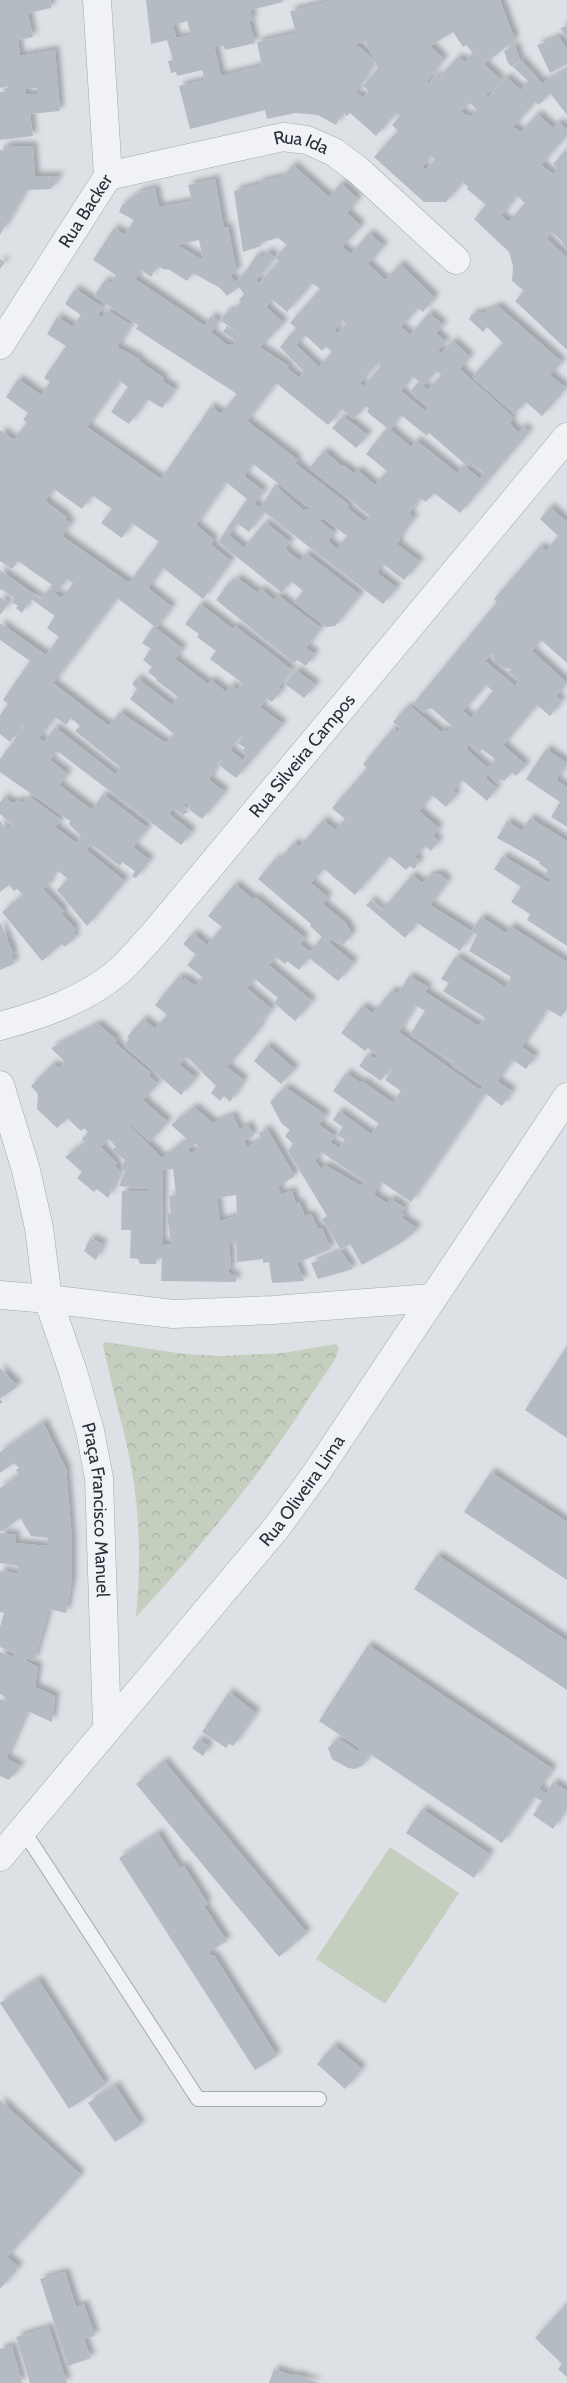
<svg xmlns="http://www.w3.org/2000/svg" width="567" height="2383" font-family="Cabin,sans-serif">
  <defs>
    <pattern id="park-crowns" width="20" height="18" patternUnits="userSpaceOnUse" patternTransform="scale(1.25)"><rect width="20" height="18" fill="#c4cfbf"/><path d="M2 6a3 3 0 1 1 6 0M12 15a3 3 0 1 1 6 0" fill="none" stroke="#a8b2a5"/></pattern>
    <filter id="shadow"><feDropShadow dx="4.5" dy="-4.5" stdDeviation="2.5" flood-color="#0004"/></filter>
  </defs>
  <rect width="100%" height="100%" fill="#dde1e6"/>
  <path fill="#c4cfbf" d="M390 1847 459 1893 385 2004 316 1959Z"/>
  <path fill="url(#park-crowns)" d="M105 1342 184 1354 221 1356 283 1353 336 1344 339 1349C335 1363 321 1379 313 1392 263 1472 201 1547 136 1617 141 1565 140 1512 130 1460 122 1422 111 1384 103 1345Z"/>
  <path fill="#b5bbc2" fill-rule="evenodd" filter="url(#shadow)" d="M0 0H51V8L28 13 33 37 18 40 20 56 55 50 60 111 30 114 33 136 0 140V92L9 91 8 86 0 88ZM37 88V94L26 95V89Z
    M146 0H282L283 2 250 10 253 20 249 21 255 43 225 50 224 46 217 47 214 45 221 76 262 66 257 42 296 33 290 11 334 0H500L515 40 484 64 501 80 486 95 488 97 506 77 521 90 528 81 513 67 521 60 542 83 567 70V115L550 93 539 105 535 102 513 127 521 132 537 114 553 128 558 122 567 129V135L541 165 553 174 558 168 553 164 565 151 567 152V249L562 245 564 243 552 232 547 239 567 257V350L515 301 524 291 512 281 513 266 509 252 474 219 486 205 467 189 468 187 463 182 446 202H424L374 157 398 131 392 125 400 116 396 113 376 136 350 113 347 116 343 112 336 125 318 115 295 113 267 119 265 110 190 129 179 86 205 80 202 70 177 76 176 72 171 73 168 61 173 60 167 40 151 44ZM187 21 191 35 176 38 173 25ZM453 32 463 47 466 45 473 53 465 62 458 57 438 78 436 75 429 83 427 81 444 59 430 46ZM365 41 378 68 363 86 369 91 363 98 357 93 349 103 375 61 356 44ZM470 103 477 110 471 117 467 114 466 116 461 111ZM431 156 435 159 426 170 422 167ZM517 196 525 203 509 222 501 216Z
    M567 26V37L560 28Z
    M559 37 567 49V64L550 73 537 45Z
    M515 45 520 60 512 67 508 63 504 51Z
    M4 146H33L35 176H60L51 189 26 190 0 235V150H4Z
    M293 165 329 197 341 183 358 199 347 213 361 226 342 247 351 254 369 233 384 246 368 264 385 280 400 264 435 298 423 312 418 308 401 327 410 335 429 313 443 325 436 333 446 342 438 350 441 353 453 341 470 357 460 369 513 417 510 424 518 432 523 427 529 432 460 513 434 493 426 502 420 498 409 514 414 518 399 538 400 539 397 544 420 562 404 580 382 563 377 573 397 588 383 604 264 512 249 532 237 523 229 535 244 548 265 522 290 542 285 549 300 561 306 553 360 595 335 626 326 627 294 602 303 591 291 581 282 593 218 542 247 499 226 482 196 525 214 540 211 545 231 561 203 599 163 568 148 588 172 607 156 628 183 649 175 659 208 684 211 680 226 692 231 685 237 690 242 683 210 659 216 651 197 637 199 634 185 624 200 604 233 629 235 626 292 670 279 687 282 690 272 702 267 698 260 707 283 724 236 778 219 765 222 761 220 760 209 780 225 792 202 819 191 811 188 804H181L188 812 183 815 173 808 169 814 192 832 181 845 57 751 50 760 68 774 59 785 92 810 103 794 148 828 133 847 150 860 136 878 132 876 135 871 122 862 120 866 91 844 86 850 125 881 87 926 57 890 68 879 58 871 49 880 51 883 43 889 64 911 61 913 76 930 73 932 76 937 65 947 62 944 42 961 2 912 23 895 17 889 14 891 9 885 0 892V821L7 830 12 825 0 814V802L4 797 11 802 16 803 18 800 23 803 29 796 61 820 55 827 76 843 81 836 69 824 70 821 0 772V759L24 727 23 725 10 742 0 734V715L8 704 3 700 30 661 0 640V623L46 655 59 637 47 628 55 616 31 599 22 613 16 608 18 606 12 602 14 598 1 589 0 591V570L41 599 49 589 62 598 73 583 67 579 57 592 50 587 52 585 18 561 12 569 0 561V430L14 440 27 422 23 420 28 413 6 397 18 379 41 395 50 382 44 378 66 346 47 334 57 317 73 327 81 315 65 304 75 289 103 307 98 315 102 318 107 310 131 325 117 347 140 359 139 361 164 378 162 381 175 389 162 408 147 399 129 424 111 412 128 387 120 381 87 427 161 479 211 406 221 414 237 394 136 329 138 325 94 296 105 280 110 284 116 275 93 260 114 228 125 235 134 220 119 212 122 205 140 192 155 188 159 207 192 201 188 185 215 179 224 228 228 227 237 272 230 275 235 282 244 274 257 254 262 258 268 251 275 258 256 280 259 283 279 261 275 258 287 245 278 238 262 242 261 246 243 252 234 191 259 184V182L282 177ZM199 240 203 260 177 245ZM157 266 166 270 168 269 187 281 193 273 220 288 227 296 239 287 244 294 239 300 241 302 232 312 229 310 220 320 260 347 284 323 266 307 272 299 287 312 312 283 320 289 290 323 296 328 280 347 304 372 299 378 287 368 289 366 227 326 223 332 235 340 233 344H226L211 332 219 321 211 316 205 326 135 279 141 270 151 277ZM343 320 346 324 338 333 334 331ZM305 335 322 351 326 347 332 352 319 367 296 345ZM378 363 381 366 363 387 360 383ZM437 371 441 375 428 390 423 386ZM413 376 419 382 410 391 428 407 425 411 401 391ZM276 383 328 425 342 409 354 419 366 406 369 408 367 412 387 428 366 454 387 471 375 485 357 470 354 474 343 465 342 466 324 451 309 468 370 516 365 522 347 508 349 505 295 463 298 460 247 421ZM401 415 427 436 429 433 467 466 471 463 484 473 480 479 463 465 457 473 416 440 411 447 390 429ZM253 464 310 508 309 510 305 509 304 511 275 485 260 508 254 504 264 491 244 476ZM54 489 82 509 92 495 112 509 101 523 122 538 132 523 159 542 129 583 62 536 71 523 65 519 67 517 45 501ZM323 518 347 536 337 549 328 541 334 532 320 521ZM117 598 154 626 142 643 151 649 143 660 152 667 148 672 157 679 156 680 178 697 172 705 137 678 132 684 137 689 130 699 174 734 166 743 120 712 109 726 53 683ZM55 717 66 725 71 718 80 726 75 731 121 768 115 774 55 727 44 742 39 738ZM241 735 243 737 238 743 245 748 242 751 247 755 243 760 230 750Z
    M0 259 5 262 0 269Z
    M498 306 562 362 550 375 566 388 542 416 526 402 514 414 472 377 503 343 487 327 483 332 469 319 472 314 485 312Z
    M343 416 368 435 356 448 332 428Z
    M550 507 567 522V663L541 640 532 651 567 683 556 696 562 701 550 716 537 705 503 745 526 765 516 776 512 772 504 781 501 779 497 784 488 775 485 778 497 788 487 801 462 780 453 791 457 794 446 807 432 795 419 811 439 828 433 836 439 841 431 851 425 846 415 857 420 861 414 869 410 866 406 870 389 856 355 895 324 869 311 883 328 897 323 904 346 923 352 934 344 944 337 943 332 939 329 942 354 963 338 981 309 958 299 970 287 961 285 964 276 957 269 965 312 1001 295 1021 274 1003 278 998 255 979 247 988 272 1009 259 1026 261 1027 227 1067 244 1080 230 1102 224 1096 220 1101 211 1093 216 1086 187 1057 180 1065 196 1078 181 1095 124 1046 129 1039 127 1037 143 1019 155 1029 167 1015 155 1005 179 976 183 980 185 978 195 986 203 978 187 965 196 955 183 944 193 933 207 945 222 927 208 916 235 884 253 899 255 897 305 938 300 944 310 952 322 937 310 926 311 924 258 879 276 858 279 860 294 842 299 847 323 820 335 830 345 819 332 808 367 768 363 764 393 728 397 732 401 728 393 722 406 707 408 708 410 706 441 732 444 730 447 732 452 726 431 708 429 710 427 709 424 713 413 704 497 602 494 599 540 546 546 551 558 536 540 519ZM492 653 494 661 503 668 511 669 509 672 519 681 515 686 485 661ZM486 685 493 691 471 718 463 711ZM469 744 478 753 482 749 495 759 488 768 466 749Z
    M237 578 258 593 261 589 274 600 278 595 321 628 306 648 315 654 306 666 297 660 294 663 216 600 230 581 232 584Z
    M0 597 9 603 0 615Z
    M296 670 316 685 304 698 285 684Z
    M546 749 567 763 556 780 567 787V827L551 817 560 802 526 779Z
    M530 818 567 841V946L527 920 530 914 511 902 521 887 494 869 503 856 549 883 552 879 545 875 548 870 539 864 540 862 497 838 507 821 522 831Z
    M440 874 448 881 430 905 473 932 460 951 417 923 405 938 366 905 371 900 382 910 412 875 422 883 430 875Z
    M481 917 506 933 510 926 567 962V1008L561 1017 547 1009 522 1047 535 1056 526 1069 513 1060 497 1081 512 1091 502 1106 485 1093 411 1202 380 1181 374 1195 387 1203 391 1199 405 1208 401 1213 405 1215 401 1217 418 1229 399 1244 362 1265 350 1244 341 1250 322 1219 327 1216 288 1151 293 1144 285 1136 290 1130 282 1124 270 1102 285 1087 326 1115 319 1125 335 1136 330 1142 339 1148 345 1140 337 1135 343 1127 333 1120 339 1111 371 1134 379 1124 333 1091 346 1073 361 1083 362 1081 393 1103 401 1091 385 1080 392 1070 390 1068 381 1081 359 1066 368 1054 375 1059 378 1055 368 1048 365 1051 341 1033 362 1006 373 1013 392 990 398 994 409 976 428 987 425 992 479 1026 485 1018 443 991 449 983 441 979 456 956 505 987 508 983 511 977 469 951 477 935 471 931ZM415 1005 425 1011 410 1035 454 1063 452 1066 483 1086 480 1090 399 1032ZM321 1152 364 1181 361 1186 325 1165 321 1169 315 1161Z
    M0 922 14 955H11L15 963 0 970Z
    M98 1024 117 1040 115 1043 151 1073 149 1076 158 1084 143 1100 168 1122 150 1142 115 1111 162 1158 187 1139 171 1125 194 1107 213 1123 233 1115 239 1129 248 1125 254 1136 244 1140 247 1147 261 1139 259 1133 267 1129 295 1176 278 1186 281 1194 292 1191 296 1204 299 1202 305 1216 311 1214 318 1229 322 1228 331 1249 297 1263 304 1281 272 1283 269 1262 263 1263V1259L237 1262 236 1243H229L231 1268 228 1269 230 1275H236V1282L161 1281 162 1258H157L156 1264H140L138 1259 130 1258 131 1230H121L122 1191 148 1192V1188L119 1186 125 1171 121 1169 125 1160 112 1150 116 1147 109 1139 101 1147 117 1163 115 1166 120 1171 108 1198 97 1189 94 1192 77 1178 82 1172 65 1157 85 1142 82 1139 88 1132 84 1128 81 1131 67 1118 57 1128 37 1109 38 1094 31 1086 53 1064 59 1068 65 1062 51 1048ZM197 1143 198 1150 190 1153 188 1149ZM173 1169 176 1195 169 1196 171 1214H167L171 1244H162L163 1170ZM236 1195 237 1216 220 1221 217 1198Z
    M267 1045 295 1069 281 1084 254 1061Z
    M90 1238 103 1244 96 1260 84 1251Z
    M341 1251 353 1269 318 1279 311 1263Z
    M567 1346V1438L525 1410Z
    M0 1368 18 1386 0 1399 3 1402 0 1404Z
    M43 1422 66 1469 72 1540V1580L66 1613 49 1609 34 1661 27 1658 26 1661 38 1667 35 1687 55 1696 52 1722 27 1711 6 1758 21 1766 9 1780 0 1776V1699L6 1701 8 1698 0 1694V1652L13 1657 15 1653 0 1647V1627L4 1613 0 1612V1573L1 1570 17 1574 18 1566 0 1563V1533L16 1535 15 1543 47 1546 48 1538 31 1536 20 1518 1 1532 0 1530V1488L19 1475 16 1470 19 1468 14 1463 0 1473V1452Z
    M491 1472 567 1522V1580L464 1512Z
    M437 1555 567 1641V1690L414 1589Z
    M368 1645 550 1767 552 1770 539 1789 546 1794 553 1782 567 1791V1807L553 1829 533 1815 542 1801 534 1797 502 1843 370 1754 362 1766 355 1769 348 1768 332 1759 328 1748 336 1740 343 1741 357 1751 361 1749 319 1721Z
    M229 1692 256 1713 233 1746 229 1743 226 1748 202 1732Z
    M199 1739 209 1746 203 1756 192 1748Z
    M164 1761 307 1933 279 1957 136 1784Z
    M422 1809 490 1854 474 1878 406 1833Z
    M158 1833 180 1868 184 1866 208 1904 204 1906 227 1941 209 1952 211 1956 214 1955 277 2056 255 2070 119 1858Z
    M38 1979 106 2085 69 2109 0 2003Z
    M334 2045 362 2069 345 2089 317 2064Z
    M115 2085 141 2125 115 2142 88 2103Z
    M0 2100 81 2175 7 2257 19 2267 0 2289Z
    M65 2272 76 2307 84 2304 95 2336 84 2339 91 2358 68 2366 40 2279Z
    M567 2303V2377L558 2369 562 2364 535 2338Z
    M49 2327 67 2383H30L16 2337Z
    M12 2346 22 2383H0V2349Z
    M274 2369 295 2376V2374L319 2383H269Z"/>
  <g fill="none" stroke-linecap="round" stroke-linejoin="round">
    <g stroke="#a3a8af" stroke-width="16">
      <path id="lane" d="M23 1830 198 2099H319"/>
    </g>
    <g stroke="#a3a8af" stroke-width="29">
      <g id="street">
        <path id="s1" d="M108 176 283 137 307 140 334 152 358 170 456 260"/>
        <path id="s2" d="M0 345 108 176 97 0"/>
        <path id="s3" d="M0 1026C41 1015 85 1000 118 972 131 961 141 947 153 935L567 437"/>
        <path d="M0 1085 26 1170 39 1228 48 1299 173 1314 273 1310 432 1298"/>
        <path id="s4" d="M0 1295 48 1299 73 1372 90 1431 99 1478 107 1727"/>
        <path id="s5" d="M0 1857 277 1527 317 1472 567 1097"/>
      </g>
    </g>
    <use href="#lane" stroke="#f0f2f5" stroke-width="14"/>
    <use href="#street" stroke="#f0f2f5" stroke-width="28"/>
  </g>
  <g text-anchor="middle" stroke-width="4" stroke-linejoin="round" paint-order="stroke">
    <g font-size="18" fill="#28303b" stroke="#edf0f4">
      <text dy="6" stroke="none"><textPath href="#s1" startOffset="198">Rua Ida</textPath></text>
      <text dy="6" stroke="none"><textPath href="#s2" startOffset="159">Rua Backer</textPath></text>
      <text dy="6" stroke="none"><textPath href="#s3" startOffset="415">Rua Silveira Campos</textPath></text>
      <text dy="6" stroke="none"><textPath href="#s5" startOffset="475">Rua Oliveira Lima</textPath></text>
      <text dy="6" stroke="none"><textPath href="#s4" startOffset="266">Praça Francisco Manuel</textPath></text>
    </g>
  </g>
</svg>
